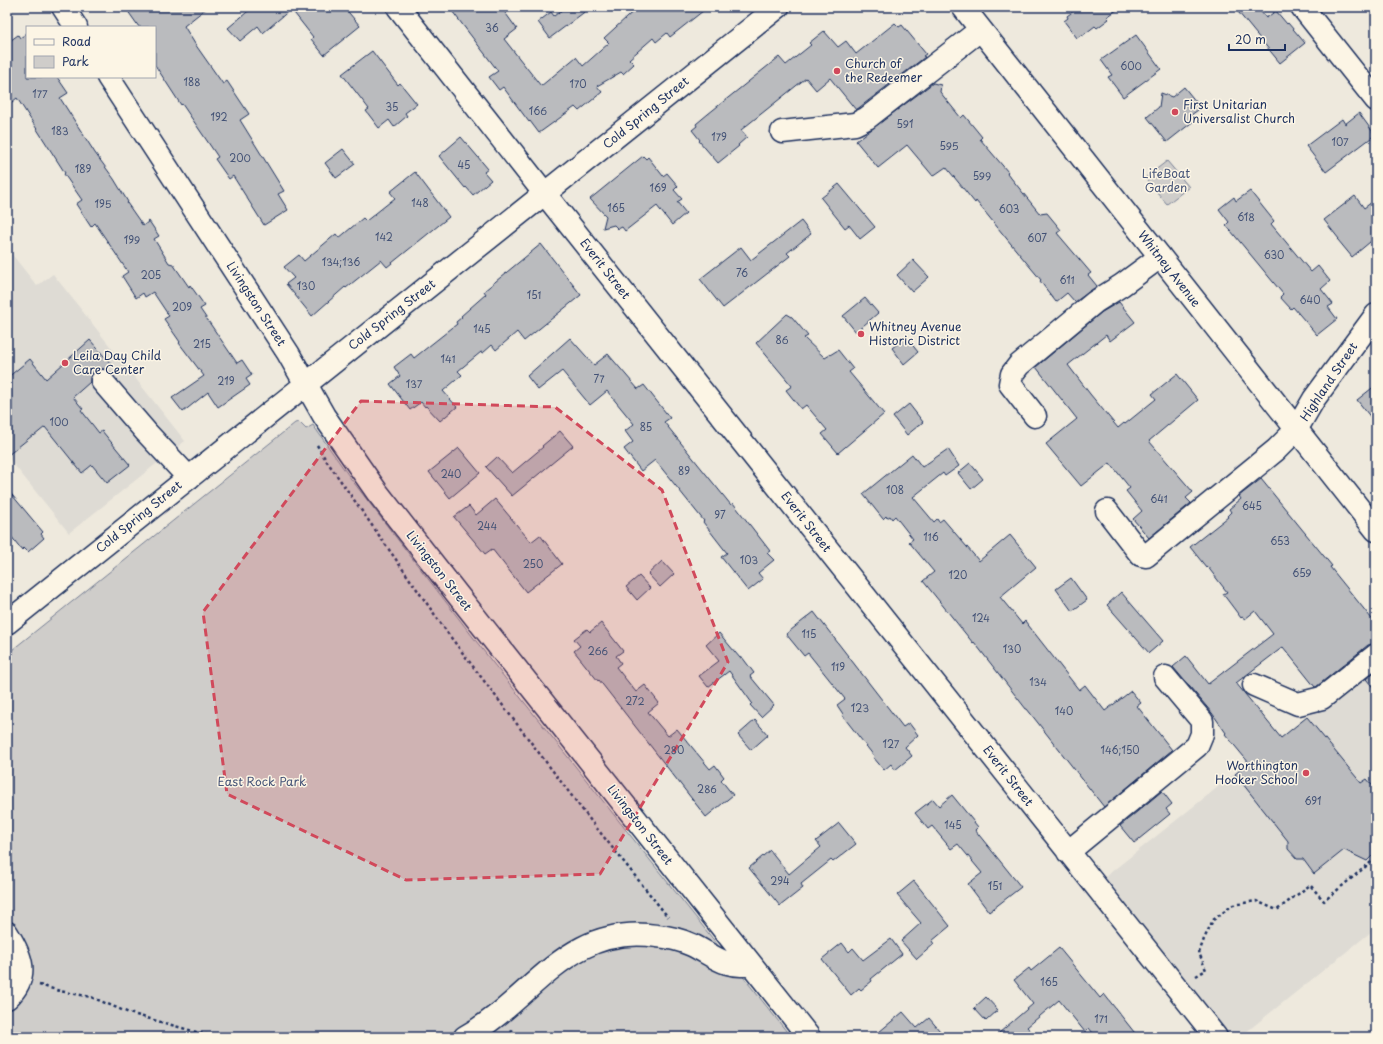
<svg xmlns="http://www.w3.org/2000/svg" width="1383" height="1044" viewBox="0 0 1383 1044" font-family="'Playpen Sans',sans-serif">
<style>
.built{fill:#dedbd4}
.green{fill:#cfcdca;stroke:#757e94}
.building{fill:#babbbe;stroke:#1b2f5e}
.lines{fill:none;stroke-linecap:round;stroke-linejoin:round}
.minor-casing{stroke:#1b2f5e;stroke-width:25}
.major-casing{stroke:#1b2f5e;stroke-width:25}
.path{stroke:#1b2f5e;stroke-width:2.5;stroke-dasharray:3 3;stroke-linecap:butt}
.minor{stroke:#fcf5e5;stroke-width:22}
.major{stroke:#fcf5e5;stroke-width:22}
.marked{fill:#d1495b;fill-opacity:0.2;stroke:#d1495b;stroke-width:3;stroke-dasharray:8 5;stroke-linejoin:round}
.poi-dot{fill:#d1495b;stroke:#fcf5e5;stroke-width:1.5}
.labels{text-anchor:middle;stroke-width:3;stroke-linejoin:round;paint-order:stroke}
.number-label{font-size:10px;fill:#435276}
.poi-label{font-size:12px;fill:#1b2f5e;stroke:#fcf5e5;text-anchor:start}
.street-label{font-size:12px;fill:#1b2f5e;stroke:#fcf5e5}
.park-label{font-size:12px;fill:#485679;stroke:#fcf5e5}
</style>
<rect width="100%" height="100%" fill="#eee9dd"/>
<filter id="ink" filterUnits="userSpaceOnUse"><feTurbulence type="fractalNoise" baseFrequency=".025" numOctaves="2"/><feDisplacementMap in="SourceGraphic" scale="8" xChannelSelector="R" yChannelSelector="G"/><feConvolveMatrix kernelMatrix="1 2 1 2 8 2 1 2 1" color-interpolation-filters="sRGB"/></filter>
<g filter="url(#ink)">
<path class="built" d="M7,248L37,286L53,274L185,441L69,533L7,456Z
M1376,661V928L1240,1037H1216L1095,885Z"/>
<path class="green" d="M1167,161L1189,187L1167,204L1145,178Z
M299,422L306,429L313,425L351,479L493,663L791,1037H7V654L295,423Z"/>
<path class="building" d="M125,7H208L184,26L195,44L223,84L227,81L249,114L240,120L284,191L278,194L288,210L264,225L233,176L229,179L215,159L218,157L182,104L181,105L155,65V27H139Z
M253,7H344L360,26L324,55L311,39L313,37L291,9L263,33L258,26L240,41L228,28Z
M449,7H501L517,29L504,39L541,86L576,57L583,66L609,43L604,38L638,7H708L670,37L667,33L656,42L653,38L629,59L634,64L623,74L621,72L597,86L602,92L579,111L575,107L539,133L530,121L529,122L503,87L499,90L489,77L498,71Z
M566,7H591L550,38L538,22L551,12L554,16Z
M1079,7H1121L1107,17L1109,19L1097,28L1095,26L1082,36L1081,35L1077,38L1064,21L1068,18L1067,16Z
M1234,7H1257L1266,18L1276,11L1287,24L1288,23L1305,43L1280,63Z
M895,23L899,27L902,25L926,54L923,56L925,57L860,107L856,110L830,78L816,90L806,78L741,130L747,137L738,145L739,146L718,163L699,141L700,140L692,130L697,126L696,124L708,114L779,57L786,65L811,45L809,43L824,31L838,47L846,41L856,54Z
M27,33V77H57L68,93L60,98L95,153L114,179L128,202L127,203L143,226L149,221L159,236L154,239L169,263L173,264L189,287L190,285L205,306L200,309L237,363L242,360L252,375L246,379L250,385L218,407L208,392L183,412L172,398L204,376L179,343L180,342L164,319L169,316L153,292L145,297L143,293L136,298L122,276L128,272L95,223L91,227L76,204L82,200L64,174L65,173L17,98L7,106V43L18,35L20,38Z
M1136,35L1161,69L1123,97L1108,77L1112,75L1101,60Z
M372,51L398,85L400,83L417,104L405,113L407,116L394,127L389,120L379,128L366,111L369,109L342,74Z
M933,83L941,85L940,92L961,118L964,115L982,137L980,139L1008,172L1007,173L1040,214L1047,213L1061,230L1057,233L1091,273L1088,275L1097,286L1075,302L1067,293L1056,302L1040,281L1041,280L1011,244L976,201L975,203L946,167L933,176L907,145L878,168L856,141Z
M1184,87L1201,108L1191,115L1195,120L1167,142L1147,117L1159,107L1161,93L1172,97Z
M1359,113L1375,135L1326,172L1306,146L1342,119L1345,124Z
M461,137L488,169L484,172L491,180L473,195L466,187L465,188L439,156Z
M343,149L355,164L336,178L325,163Z
M643,156L646,159L648,157L663,176L667,173L678,186L674,190L682,199L677,202L686,213L672,225L657,206L625,231L622,227L618,229L614,225L603,228L606,216L590,199Z
M415,172L449,217L387,267L381,260L346,288L345,287L312,316L286,284L294,278L284,267L299,255L304,261L336,234L339,238L363,218L366,221L395,198L390,192Z
M839,184L875,227L860,239L849,225L845,228L821,198Z
M1250,191L1274,221L1271,224L1311,272L1318,266L1330,281L1321,289L1333,304L1328,307L1337,319L1317,335L1293,307L1291,309L1280,297L1283,294L1226,225L1229,222L1219,209L1234,197L1236,201Z
M1355,196L1364,208L1376,199V237L1352,257L1338,240L1339,239L1324,220Z
M801,221L811,234L787,253L790,256L723,308L700,279L741,247L751,260Z
M541,244L581,295L524,341L517,332L496,350L492,345L483,353L481,352L458,371L462,375L443,391L457,407L440,421L426,406L425,407L421,402L410,410L390,384L400,376L394,367L411,354L414,358L457,324L456,322L462,317L461,316L486,294L484,291Z
M913,260L929,277L912,292L897,275Z
M865,298L878,313L856,332L843,316Z
M1119,302L1135,322L1110,341L1106,335L1068,365L1090,394L1118,428L1124,423L1125,424L1156,399L1152,394L1177,374L1198,400L1149,441L1193,492L1186,498L1191,503L1149,538L1133,519L1142,511L1126,491L1130,488L1110,463L1081,486L1046,444L1077,419L1036,367L1102,312Z
M787,314L792,317L808,336L804,338L825,358L838,350L853,369L849,372L884,414L838,453L822,434L827,430L806,405L801,409L786,390L792,386L756,343Z
M906,337L918,352L904,364L892,348Z
M570,338L594,365L608,354L638,389L644,385L670,418L664,422L731,505L733,503L770,551L767,553L774,560L758,573L763,579L748,591L721,557L727,553L703,522L704,521L655,460L641,471L624,449L633,442L625,431L634,424L607,391L590,405L562,371L538,390L527,376Z
M90,340L111,364L105,369H99L94,372L90,377V382L73,397L83,409L81,410L99,433L102,431L130,465L107,483L92,465L82,473L45,427L34,436L33,435L7,456V378L30,359L46,379Z
M1376,385V424L1357,400Z
M909,404L923,422L907,435L893,417Z
M560,431L573,446L512,496L486,467L497,457L512,473L543,447L542,446Z
M459,448L480,473L450,498L429,472Z
M948,449L959,466L945,476L943,473L913,497L934,522L937,519L939,522L943,519L979,561L1010,535L1036,567L1000,597L1022,624L1025,621L1079,690L1085,685L1105,711L1131,691L1141,703L1137,706L1172,750L1104,807L1027,709H1026L974,642L973,643L923,581L934,572L909,542L913,539L895,516L892,519L890,516L887,518L886,516L883,519L863,494L912,454L922,467Z
M970,463L983,479L971,489L958,473Z
M1261,479L1332,566L1330,567L1376,624V643L1368,645L1316,687H1315L1283,647L1236,683L1281,738L1307,717L1361,783L1367,779L1376,790V852L1367,861L1344,850L1314,874L1303,859H1297L1288,849V841L1235,774L1249,763L1225,734L1226,733L1212,713L1173,667L1186,656L1208,684L1273,634L1255,611L1245,619L1242,617L1241,618L1223,594L1227,592L1207,566L1206,567L1190,547L1228,517L1227,516L1231,512L1229,509L1241,499L1239,496Z
M7,489L43,532L41,534L44,538L28,552L24,548L22,550L7,531Z
M495,499L531,542L540,535L562,564L526,592L492,549L485,554L454,517L469,506L476,515Z
M662,561L674,574L660,587L648,574Z
M639,576L650,588L637,600L626,587Z
M1071,578L1087,600L1072,611L1056,589Z
M1121,592L1163,641L1149,653L1107,605Z
M814,612L903,727L909,723L918,735L905,747L912,756L895,770L891,764L884,770L873,757L874,756L842,715L843,714L837,705L845,699L808,653L804,656L786,634Z
M601,623L623,651L616,656L621,663L616,667L636,692L645,685L659,703L648,712L668,736L677,729L710,769L715,765L724,777L721,780L733,795L706,817L599,680L598,681L574,651L580,646L574,639L587,629L590,632Z
M719,633L740,658L742,657L754,673L750,676L774,705L761,717L750,705L752,703L729,671L708,687L699,676L719,661L706,645Z
M1376,671V691L1366,679Z
M755,720L768,735L751,750L738,735Z
M1162,791L1172,804L1166,809L1170,814L1134,843L1120,826Z
M952,795L978,827L975,830L1021,887L989,912L968,884L982,873L958,844L951,849L932,826L928,829L915,813L933,799L939,806Z
M839,823L856,844L833,862L831,860L801,884L803,888L780,906L749,868L770,850L789,874L821,847L816,841Z
M914,881L950,926L932,941L934,944L917,959L901,941L921,923L897,895Z
M891,939L902,954L871,979L872,981L861,990L859,988L851,995L822,959L842,943L849,952L853,948L863,960Z
M1059,948L1100,998L1104,994L1138,1037H1096L1089,1028L1085,1032L1059,1000L1027,1027L1036,1037H1002L999,1033L1033,1004L1014,980L1029,968L1031,971Z
M986,997L998,1010L986,1021L974,1008Z
M903,1012L917,1028L929,1018L945,1037H873Z"/>
<g class="lines">
<g class="minor-casing">
<path id="minor" d="M63,7L76,27
M398,7L545,194L1216,1037
M1302,7L1376,100
M108,77L288,353L324,416L377,492L457,594L809,1037
M782,132L855,124L867,118L980,30
M102,381L146,432L189,478
M1035,416L1010,384L1012,374L1019,365L1095,302L1122,285L1160,257
M1107,511L1141,555L1146,556L1276,450L1296,430L1314,399L1376,315
M7,623L778,7
M1254,685L1298,704L1322,698L1376,655
M1068,852L1197,746L1202,734V721L1165,677
M7,933C22,957 30,976 7,998
M465,1037C534,999 566,923 657,936C669,937 681,940 692,945C713,955 725,969 751,964"/>
</g>
<g class="major-casing">
<path id="major" d="M963,7L1376,530"/>
</g>
<path class="path" d="M317,445L326,460L449,635L591,821L668,917
M1196,976L1206,970L1199,953L1204,939L1213,920L1233,905L1256,901L1277,910L1310,885L1324,901L1376,858
M39,985L60,991L91,997L129,1013L214,1037
M508,1037L513,1029"/>
<use href="#minor" class="minor"/>
<use href="#major" class="major"/>
</g>
</g>
<path class="marked" d="M361,401L555,407L662,490L728,662L600,874L406,880L227,794L203,612Z"/>
<g class="poi-dot">
<circle cx="837" cy="71" r="4"/>
<circle cx="1175" cy="112" r="4"/>
<circle cx="861" cy="334" r="4"/>
<circle cx="65" cy="363" r="4"/>
<circle cx="1306" cy="773" r="4"/>
</g>
<g class="labels">
<g class="number-label">
<text x="492" y="32">36</text>
<text x="1131" y="70">600</text>
<text x="192" y="86">188</text>
<text x="578" y="88">170</text>
<text x="40" y="98">177</text>
<text x="392" y="111">35</text>
<text x="538" y="115">166</text>
<text x="219" y="121">192</text>
<text x="905" y="128">591</text>
<text x="60" y="135">183</text>
<text x="719" y="141">179</text>
<text x="1340" y="146">107</text>
<text x="949" y="150">595</text>
<text x="240" y="162">200</text>
<text x="464" y="169">45</text>
<text x="83" y="173">189</text>
<text x="982" y="180">599</text>
<text x="658" y="192">169</text>
<text x="420" y="207">148</text>
<text x="103" y="208">195</text>
<text x="616" y="212">165</text>
<text x="1009" y="213">603</text>
<text x="1246" y="221">618</text>
<text x="384" y="241">142</text>
<text x="1037" y="242">607</text>
<text x="132" y="244">199</text>
<text x="1274" y="259">630</text>
<text x="341" y="266">134;136</text>
<text x="742" y="277">76</text>
<text x="151" y="279">205</text>
<text x="1067" y="284">611</text>
<text x="306" y="290">130</text>
<text x="534" y="299">151</text>
<text x="1310" y="304">640</text>
<text x="182" y="311">209</text>
<text x="482" y="333">145</text>
<text x="782" y="344">86</text>
<text x="202" y="348">215</text>
<text x="448" y="363">141</text>
<text x="599" y="383">77</text>
<text x="226" y="385">219</text>
<text x="414" y="388">137</text>
<text x="59" y="426">100</text>
<text x="646" y="431">85</text>
<text x="684" y="475">89</text>
<text x="451" y="478">240</text>
<text x="895" y="494">108</text>
<text x="1159" y="503">641</text>
<text x="1252" y="510">645</text>
<text x="720" y="519">97</text>
<text x="487" y="530">244</text>
<text x="931" y="541">116</text>
<text x="1280" y="545">653</text>
<text x="749" y="564">103</text>
<text x="533" y="568">250</text>
<text x="1302" y="577">659</text>
<text x="958" y="579">120</text>
<text x="981" y="622">124</text>
<text x="809" y="638">115</text>
<text x="1012" y="653">130</text>
<text x="598" y="655">266</text>
<text x="838" y="671">119</text>
<text x="1038" y="686">134</text>
<text x="635" y="705">272</text>
<text x="860" y="712">123</text>
<text x="1064" y="715">140</text>
<text x="891" y="748">127</text>
<text x="674" y="754">280</text>
<text x="1120" y="754">146;150</text>
<text x="707" y="793">286</text>
<text x="1313" y="805">691</text>
<text x="953" y="829">145</text>
<text x="780" y="885">294</text>
<text x="995" y="890">151</text>
<text x="1049" y="986">165</text>
<text x="1101" y="1023">171</text>
</g>
<g class="poi-label">
<text x="845" y="68">Church of<tspan x="845" dy="14">the Redeemer</tspan></text>
<text x="1183" y="109">First Unitarian<tspan x="1183" dy="14">Universalist Church</tspan></text>
<text x="869" y="331">Whitney Avenue<tspan x="869" dy="14">Historic District</tspan></text>
<text x="73" y="360">Leila Day Child<tspan x="73" dy="14">Care Center</tspan></text>
<text x="1298" y="770" text-anchor="end">Worthington<tspan x="1298" dy="14">Hooker School</tspan></text>
</g>
<g class="street-label">
<text transform="translate(646 113) rotate(-39)" y="4">Cold Spring Street</text>
<text transform="translate(605 269) rotate(52)" y="4">Everit Street</text>
<text transform="translate(1169 269) rotate(52)" y="4">Whitney Avenue</text>
<text transform="translate(256 304) rotate(57)" y="4">Livingston Street</text>
<text transform="translate(392 315) rotate(-38)" y="4">Cold Spring Street</text>
<text transform="translate(1329 382) rotate(-56)" y="4">Highland Street</text>
<text transform="translate(139 517) rotate(-39)" y="4">Cold Spring Street</text>
<text transform="translate(806 522) rotate(52)" y="4">Everit Street</text>
<text transform="translate(439 571) rotate(52)" y="4">Livingston Street</text>
<text transform="translate(1008 776) rotate(52)" y="4">Everit Street</text>
<text transform="translate(640 825) rotate(52)" y="4">Livingston Street</text>
</g>
<g class="park-label">
<text x="1166" y="178">LifeBoat<tspan x="1166" dy="14">Garden</tspan></text>
<text x="262" y="786">East Rock Park</text>
</g>
</g>
<rect width="1383" height="1044" fill="none" stroke="#fcf5e5" stroke-width="24"/>
<rect x="12" y="12" width="1359" height="1020" fill="none" stroke="#1b2f5e" stroke-width="1.5" filter="url(#ink)"/>
<rect x="26" y="26" width="130" height="52" fill="#fcf5e5" stroke="#a2a6af"/>
<rect x="34" y="39" width="20" height="6" fill="#fcf5e5" stroke="#a2a6af"/>
<text x="62" y="46" font-size="12" fill="#1b2f5e">Road</text>
<rect x="34" y="56" width="20" height="12" fill="#cfcdca" stroke="#a2a6af"/>
<text x="62" y="66" font-size="12" fill="#1b2f5e">Park</text>
<path d="M1229 44v6h56v-6" fill="none" stroke="#1b2f5e" stroke-width="2"/>
<text x="1235" y="44" font-size="12" fill="#1b2f5e" stroke="#fcf5e5" stroke-width="3" paint-order="stroke">20 m</text>
</svg>
